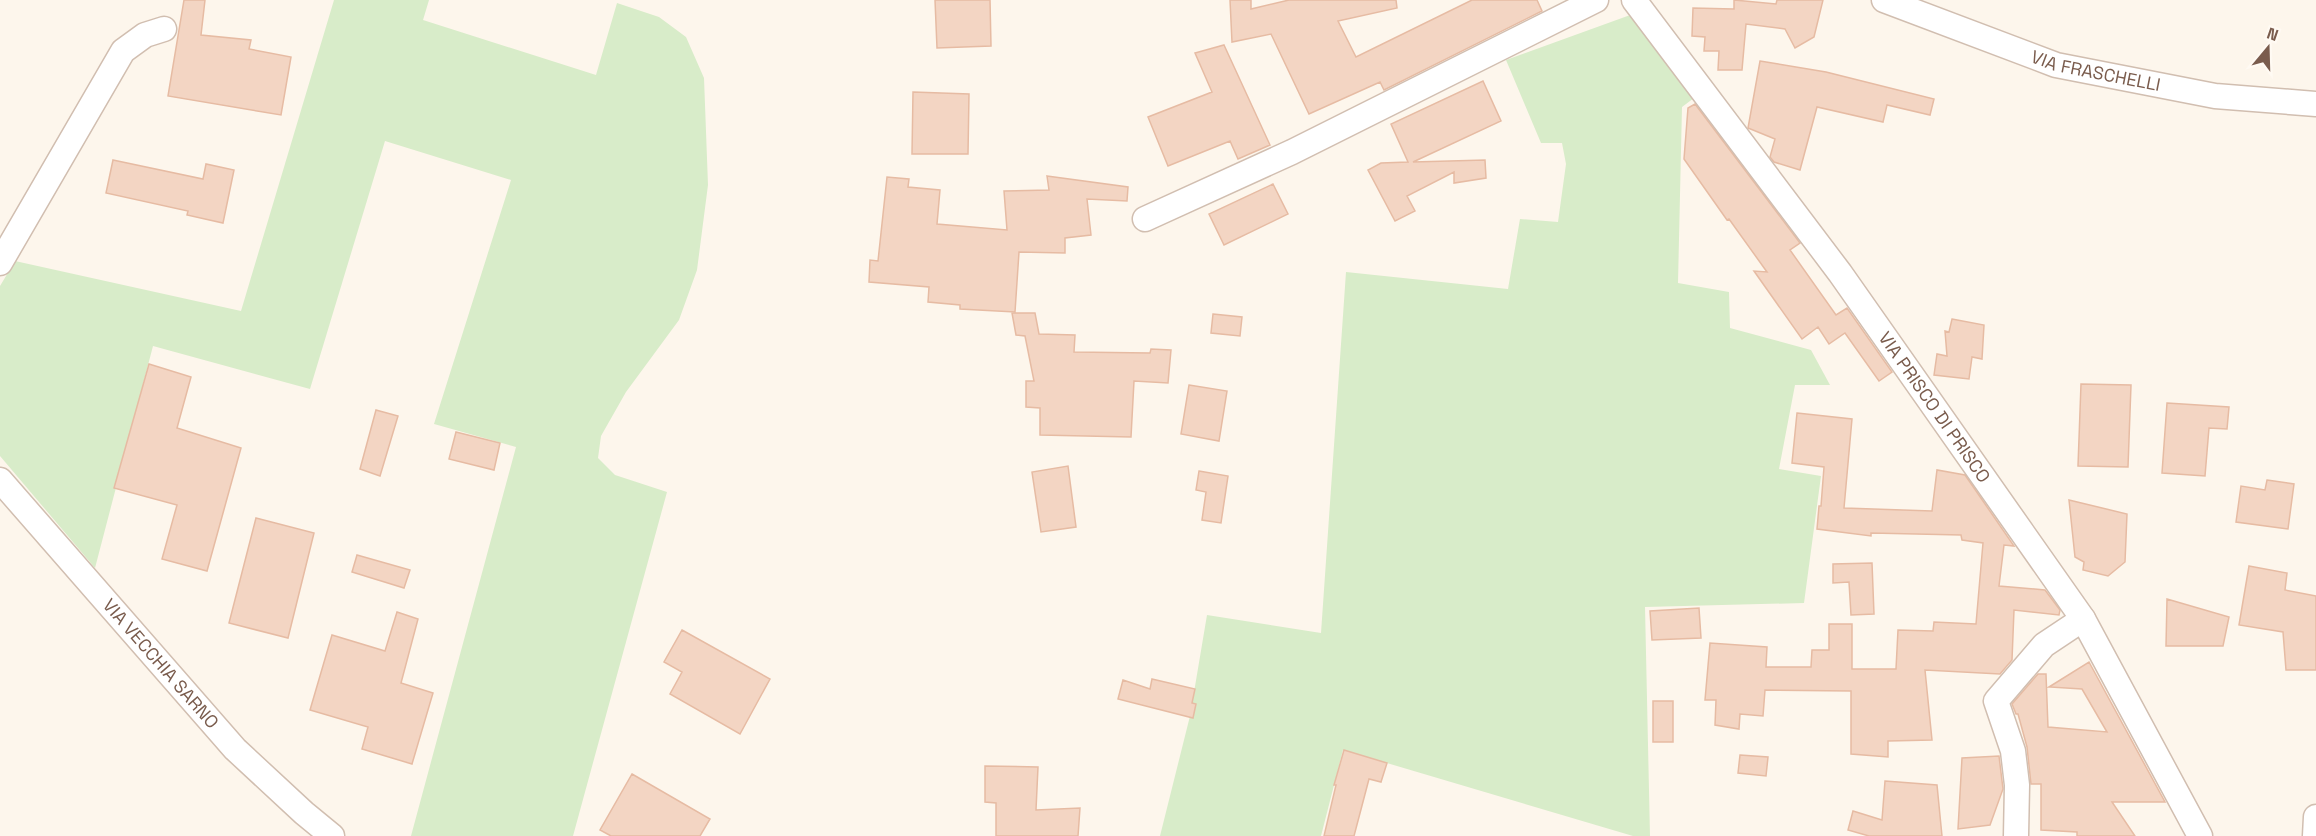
<svg xmlns="http://www.w3.org/2000/svg" width="2316" height="836" viewBox="0 0 2316 836" font-family="'Space Grotesk',sans-serif">
<style>
.green{fill:#d8ecc9}
.building{fill:#f3d5c3;stroke:#e6bba3;stroke-width:1.5}
.lines{fill:none;stroke-linecap:round;stroke-linejoin:round}
.minor-casing{stroke:#d1beb0;stroke-width:27}
.minor{stroke:#fff;stroke-width:24}
.labels{text-anchor:middle;stroke-width:4.5;stroke-linejoin:round;paint-order:stroke}
.street-label{font-size:18px;fill:#7a5c4d;stroke:#fffaf3}
</style>
<rect width="100%" height="100%" fill="#fdf6ec"/>
<path class="green" d="M334,0H429L423,20L596,75L617,3L659,17L686,37L704,78L708,185L697,270L679,320L626,392L601,436L598,458L615,475L667,492L573,836H411L516,447L434,424L511,180L385,141L310,389L153,346L95,568L0,456V286L15,261L241,311Z
M1633,14L1694,98L1682,107L1678,283L1729,292L1730,328L1811,350L1830,385H1795L1779,469L1821,476L1804,603L1645,607L1650,836H1633L1343,750L1321,836H1160L1190,716L1207,615L1321,633L1346,272L1508,289L1520,219L1558,222L1566,164L1562,143H1541L1506,60Z"/>
<path class="building" d="M184,0H205L201,35L251,40L249,49L291,57L281,115L168,96Z
M935,0H990L991,46L937,48Z
M1230,0H1251V9L1289,0H1396L1397,8L1338,21L1356,57L1472,0H1537L1542,11L1384,90L1380,82L1309,114L1271,34L1232,42Z
M1734,0L1776,4L1777,0H1823L1814,37L1795,48L1785,29L1746,24L1742,70H1718L1719,51H1704L1705,37L1692,36L1693,8L1734,9Z
M1224,45L1270,145L1238,159L1230,141L1168,166L1148,117L1212,92L1195,53Z
M1760,61L1826,72L1934,99L1930,115L1887,105L1883,122L1817,107L1800,170L1774,162L1770,157L1775,139L1748,128Z
M1483,81L1501,121L1413,162L1485,160L1486,178L1454,183V172L1407,196L1415,211L1395,221L1368,170L1381,163L1408,162L1391,124Z
M913,92L969,94L968,154H912Z
M1695,104L1800,243L1790,250L1836,315L1847,308L1892,372L1879,381L1845,333L1829,344L1818,327L1802,339L1754,271L1767,272L1729,219L1727,220L1684,159L1688,108Z
M113,160L203,179L206,164L234,170L223,223L187,215L188,211L106,193Z
M1047,176L1128,187L1127,201L1087,199L1091,235L1065,238V253L1019,252L1015,312L960,309V305L928,302L929,287L869,282L870,260L878,261L887,177L909,179L908,187L940,190L937,224L1007,230L1004,191L1049,190Z
M1273,184L1288,214L1224,245L1209,214Z
M1012,313H1035L1039,334L1075,335L1074,352L1150,353L1151,349L1171,350L1168,383L1134,381L1131,437L1040,435V408L1026,407V381H1034L1025,336L1016,335Z
M1213,314L1242,317L1240,336L1211,333Z
M1952,319L1984,325L1982,359L1972,357L1969,379L1934,375L1937,354L1947,356L1945,331L1949,332Z
M149,364L191,377L177,428L241,448L207,571L162,559L177,505L114,488Z
M2081,384L2131,385L2128,467L2078,466Z
M1189,385L1227,391L1219,441L1181,434Z
M2167,403L2229,407L2227,429L2209,428L2205,476L2162,473Z
M376,410L398,416L380,476L360,469Z
M1797,413L1852,419L1844,508L1932,511L1937,470L1965,475L2014,546L2004,545L1999,586L2045,590L2060,610L2059,615L2014,610L2012,660L2000,674L1925,670L1932,740L1888,741V757L1851,754V691L1765,690L1763,716L1740,714L1739,729L1715,725L1716,700H1705L1710,643L1767,647L1766,667H1811L1812,650H1829V624H1852V669H1896L1898,630L1933,631L1934,622L1976,624L1983,543L1962,540L1961,535L1871,533V536L1817,529L1819,506H1821L1824,467L1792,463Z
M456,432L500,443L494,470L449,459Z
M1068,466L1076,527L1041,532L1032,472Z
M1199,471L1228,476L1221,523L1202,520L1206,492L1196,490Z
M2267,480L2294,484L2288,529L2236,522L2241,486L2265,490Z
M2069,500L2127,514L2125,562L2108,576L2083,570L2084,562L2075,557Z
M256,518L314,533L288,638L229,623Z
M357,555L410,570L404,588L352,572Z
M1872,563L1874,614L1851,615L1849,582L1833,583V564Z
M2249,566L2287,573L2285,590L2316,596V670H2286L2283,632L2239,625Z
M2167,599L2229,617L2223,646H2166Z
M1699,608L1701,638L1652,640L1650,611Z
M397,612L418,619L401,683L433,693L412,764L362,749L368,727L310,710L332,635L385,651Z
M682,630L770,679L740,734L670,694L682,672L664,662Z
M2089,662L2165,802H2112L2135,836H2077V832L2041,830V784H2031L2027,747L2018,714H2016L2012,704L2038,674H2046L2048,727L2107,732L2082,689L2049,687Z
M1152,679L1195,689L1192,703L1196,704L1193,718L1118,699L1123,680L1150,689Z
M1653,701H1673V742H1653Z
M1344,750L1387,763L1381,782L1369,779L1354,836H1324L1336,785H1334Z
M1740,755L1768,757L1766,776L1738,773Z
M1999,756L2003,789L1990,825L1958,829L1962,758Z
M985,766L1038,767L1036,810L1080,808L1078,836H996V803L985,802Z
M632,774L710,819L700,836H611L600,830Z
M1885,781L1937,785L1942,836H1869L1848,830L1853,811L1882,820Z"/>
<g class="lines">
<g class="minor-casing">
<g id="minor">
<path id="s1" d="M1634,0L1840,273L2083,619L2200,836"/>
<path id="s2" d="M1884,0L2056,65L2215,96L2316,104"/>
<path d="M1145,219L1292,152L1596,0"/>
<path d="M0,263L123,51L145,35L164,29"/>
<path id="s3" d="M0,480L235,749L304,813L332,836"/>
<path d="M2016,836L2017,785L2013,751L1996,701L2044,645L2083,619"/>
<path d="M2315,836L2316,817"/>
</g>
</g>
<use href="#minor" class="minor"/>
</g>
<g class="labels">
<g class="street-label">
<text dy="6" stroke="none"><textPath href="#s2" startOffset="224">VIA FRASCHELLI</textPath></text>
<text dy="6" stroke="none"><textPath href="#s1" startOffset="506">VIA PRISCO DI PRISCO</textPath></text>
<text dy="6" stroke="none"><textPath href="#s3" startOffset="244">VIA VECCHIA SARNO</textPath></text>
</g>
</g>
<g transform="translate(2268 48) rotate(19)" stroke="#fffaf3" stroke-width="4.5" paint-order="stroke">
<path d="M0-4.5L10 22L0 15L-10 22Z" fill="#7a5c4d"/>
<text y="-9" font-size="16" font-weight="bold" text-anchor="middle" fill="#7a5c4d">N</text>
</g>
</svg>
